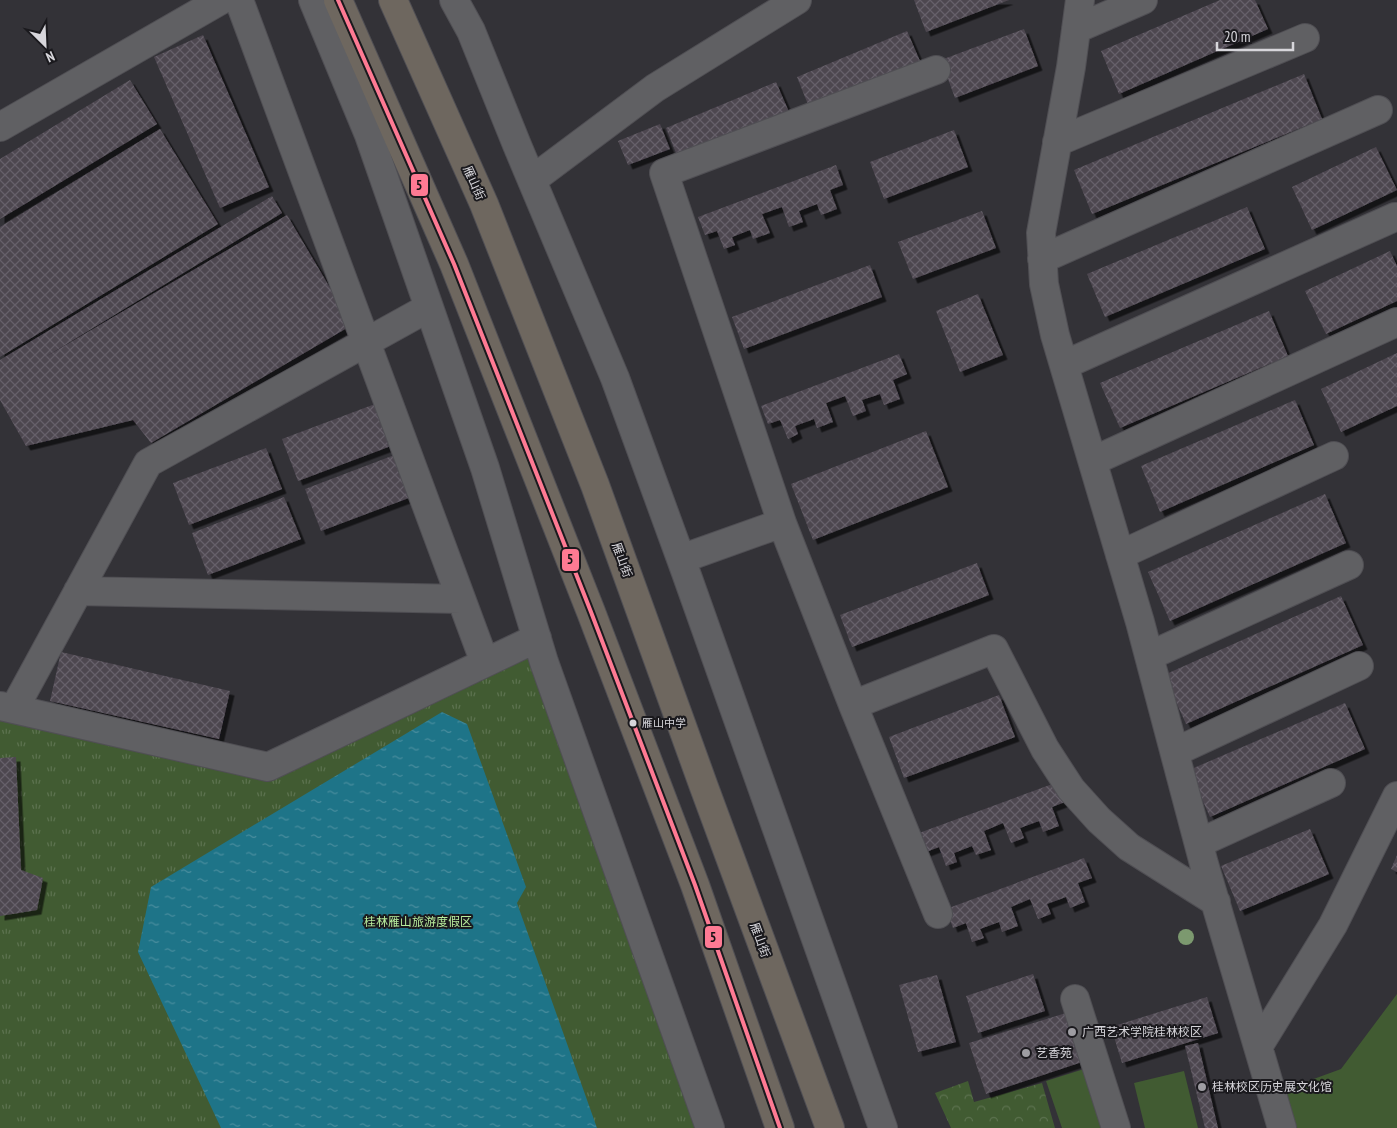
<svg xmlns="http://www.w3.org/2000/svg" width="1397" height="1128" viewBox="0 0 1397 1128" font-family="'PT Sans Narrow','Noto Sans SC',sans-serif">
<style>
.forest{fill:url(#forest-crowns)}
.park{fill:url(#park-tufts)}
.garden{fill:#415b32}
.water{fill:url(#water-ripples)}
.building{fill:url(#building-cross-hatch);filter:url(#shadow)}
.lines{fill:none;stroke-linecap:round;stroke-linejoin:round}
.minor-casing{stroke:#504f54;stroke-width:30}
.highway-casing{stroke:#504f54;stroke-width:30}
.minor{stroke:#606063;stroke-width:28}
.highway{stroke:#6e675f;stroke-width:28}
.bus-1-casing{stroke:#1a191d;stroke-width:8}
.bus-1{stroke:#fe7a93;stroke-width:4}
.tree{fill:#7c996f}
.bus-dot{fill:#d7d6db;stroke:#1a191d;stroke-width:2}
.poi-dot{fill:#9e9da2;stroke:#1a191d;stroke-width:2}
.labels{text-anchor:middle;stroke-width:4;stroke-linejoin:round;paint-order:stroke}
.bus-label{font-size:11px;fill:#d7d6db;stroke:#1a191d;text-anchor:start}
.street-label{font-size:12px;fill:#d7d6db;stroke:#1a191d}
.park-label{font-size:12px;fill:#b8ed9d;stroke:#1a191d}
.poi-label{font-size:12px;fill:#d7d6db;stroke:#1a191d;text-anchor:start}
.line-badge{stroke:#1a191d;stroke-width:2}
.pale-badge-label{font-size:14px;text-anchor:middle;font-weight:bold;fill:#111}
</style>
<defs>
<pattern id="forest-crowns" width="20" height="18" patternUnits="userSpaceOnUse" patternTransform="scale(1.25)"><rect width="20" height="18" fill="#415b32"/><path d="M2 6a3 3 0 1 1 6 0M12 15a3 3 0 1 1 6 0" fill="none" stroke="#5c724f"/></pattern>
<pattern id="park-tufts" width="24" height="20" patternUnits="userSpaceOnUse" patternTransform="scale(1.25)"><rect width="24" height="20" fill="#415b32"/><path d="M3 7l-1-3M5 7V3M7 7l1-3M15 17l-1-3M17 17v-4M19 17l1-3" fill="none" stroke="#5c724f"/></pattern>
<pattern id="water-ripples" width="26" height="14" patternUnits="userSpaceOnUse" patternTransform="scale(1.25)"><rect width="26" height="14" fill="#1e7488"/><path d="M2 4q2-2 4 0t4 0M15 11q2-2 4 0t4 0" fill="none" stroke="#498d9e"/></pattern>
<pattern id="building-cross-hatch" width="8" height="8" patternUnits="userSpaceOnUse" patternTransform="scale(1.25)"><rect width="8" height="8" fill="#4d4650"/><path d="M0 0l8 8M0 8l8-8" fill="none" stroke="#666069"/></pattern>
<filter id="shadow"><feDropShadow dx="4.5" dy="4.5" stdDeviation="0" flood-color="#0009"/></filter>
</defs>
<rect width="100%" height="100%" fill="#333237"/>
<path class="forest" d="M968,1081L974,1102L1042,1083L1055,1128H951L935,1093Z"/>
<path class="park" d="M537,638L710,1128H0V706L268,767Z"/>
<path class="garden" d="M1397,994V1128H1292L1278,1092L1341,1069Z
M1084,1069L1103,1128H1062L1046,1081Z
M1184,1071L1198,1128H1145L1134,1083Z"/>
<path class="water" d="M442,712L467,724L526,887L517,903L597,1128H221L138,952L151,887Z"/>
<path class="building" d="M914,0H1009L926,32Z
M1220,0H1255L1268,29L1119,94L1101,51Z
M1024,29L1038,66L955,98L941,60Z
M907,31L920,61L809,107L797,77Z
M203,35L269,187L220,208L154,57Z
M1304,74L1322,119L1092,214L1074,170Z
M130,80L157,124L0,219V159Z
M776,82L789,112L678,158L666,128Z
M660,124L670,149L628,165L618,141Z
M160,129L218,224L0,357V227Z
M954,130L968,167L884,199L870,162Z
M1376,147L1397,190L1312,230L1292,187Z
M836,165L843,185L830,190L837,209L821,215L817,204L799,211L803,222L789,227L782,207L762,214L770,233L753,239L750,230L732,237L735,245L724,249L717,231L705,235L698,217Z
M272,196L282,213L42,359L287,215L352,325L151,443L133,420L26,446L0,400V360Z
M1247,207L1265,249L1105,317L1087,274Z
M982,211L996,248L913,279L898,242Z
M1390,251L1397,266V301L1326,334L1305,291Z
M870,265L882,297L744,349L732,317Z
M978,294L1003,355L960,372L936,311Z
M1269,311L1288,356L1120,428L1100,383Z
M1397,353V406L1341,432L1321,389Z
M899,354L907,374L893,380L900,399L884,405L880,394L862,400L866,411L853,416L845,396L826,403L833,422L817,428L814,419L795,426L798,434L788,439L780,420L768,424L761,406Z
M1295,400L1314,445L1160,512L1141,466Z
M375,404L391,446L298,481L282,439Z
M926,431L948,487L813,540L791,484Z
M266,448L282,489L189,525L173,483Z
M397,454L414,496L321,531L305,489Z
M1325,494L1346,543L1170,621L1148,572Z
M284,497L301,539L208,575L192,533Z
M977,563L989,595L852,647L840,615Z
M1341,596L1363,645L1186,724L1164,675Z
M61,652L230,691L219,739L50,701Z
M999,695L1015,737L904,778L889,737Z
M1345,703L1365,749L1210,817L1189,770Z
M16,757L21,870L43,878L37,910L0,916V758Z
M1058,782L1065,802L1052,807L1059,826L1043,832L1039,821L1020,828L1024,838L1011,843L1003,823L984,831L991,850L976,855L972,846L954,853L957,862L946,866L939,847L926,852L919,833Z
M1310,829L1329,874L1240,911L1221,866Z
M1397,855V872L1391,869Z
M1084,858L1092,878L1078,883L1085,902L1070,908L1066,897L1047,904L1051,914L1038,919L1030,899L1011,907L1018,926L1002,932L999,922L980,929L984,938L972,942L966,923L953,928L946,909Z
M1033,974L1045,1011L978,1033L966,996Z
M937,975L956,1042L918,1052L899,985Z
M1207,997L1218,1033L1122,1063L1111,1027Z
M1066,1013L1082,1062L986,1094L969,1043Z
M1198,1043L1218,1128H1205L1185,1046Z"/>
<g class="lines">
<g class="minor-casing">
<path id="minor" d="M239,0L485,663
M313,0L369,135L485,468L544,662L710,1128
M454,0L471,31L517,145L615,378L685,570L883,1128
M1080,0L1071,67L1041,233L1044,284L1055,335L1140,622L1204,864L1282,1128
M1076,29L1143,0
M936,70L664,173L782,523L853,705L938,914
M0,127L221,0
M1057,142L1305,38
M532,180L655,88L797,0
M1042,259L1378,110
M1064,365L1395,217
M1093,461L1397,322
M1120,555L1334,456
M681,559L782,523
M78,591L461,599
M1149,656L1349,565
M853,705L994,649L1045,749L1071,789L1099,820L1129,847L1216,902
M0,706L268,767L537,638
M14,709L148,463L428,308
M1175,752L1359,666
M1199,843L1331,783
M1075,999L1116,1128
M1258,1047L1333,925L1397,796"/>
</g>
<g class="highway-casing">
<path id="highway" d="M338,0L454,264L591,612L695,885L780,1128
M393,0L484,204L595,485L704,787L830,1128"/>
</g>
<use href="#minor" class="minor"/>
<use href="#highway" class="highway"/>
<g class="bus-1-casing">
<path id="bus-1" d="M338,0L454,264L591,612L695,885L780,1128"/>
</g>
<use href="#bus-1" class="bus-1"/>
</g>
<circle class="tree" cx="1186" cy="937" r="8"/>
<circle class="bus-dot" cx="633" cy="723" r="4.5"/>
<g class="poi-dot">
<circle cx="1072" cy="1032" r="5"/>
<circle cx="1026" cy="1053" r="5"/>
<circle cx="1202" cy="1087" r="5"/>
</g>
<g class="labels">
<g class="bus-label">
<text x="642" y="727">雁山中学</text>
</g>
<g class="street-label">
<text transform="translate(474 183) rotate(66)" y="4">雁山街</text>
<text transform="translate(622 560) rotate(70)" y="4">雁山街</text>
<text transform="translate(760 940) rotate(70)" y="4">雁山街</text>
</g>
<g class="park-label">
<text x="418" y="926">桂林雁山旅游度假区</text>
</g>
<g class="poi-label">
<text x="1082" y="1036">广西艺术学院桂林校区</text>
<text x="1036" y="1057">艺香苑</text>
<text x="1212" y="1091">桂林校区历史展文化馆</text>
</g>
</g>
<g class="line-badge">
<rect x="410" y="173" width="19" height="24" rx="5" fill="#fe7a93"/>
<rect x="561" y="548" width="19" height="24" rx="5" fill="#fe7a93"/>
<rect x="704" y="925" width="19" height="24" rx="5" fill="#fe7a93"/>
</g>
<g class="pale-badge-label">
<text x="419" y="190">5</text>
<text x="570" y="564">5</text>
<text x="713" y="942">5</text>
</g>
<g transform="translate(45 45) rotate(156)" stroke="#1a191d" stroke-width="4" paint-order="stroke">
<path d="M0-4L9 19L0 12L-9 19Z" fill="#d7d6db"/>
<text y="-8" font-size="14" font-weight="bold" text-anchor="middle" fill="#d7d6db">N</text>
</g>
<path d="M1217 42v8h76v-8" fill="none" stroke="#d7d6db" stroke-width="2.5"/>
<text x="1224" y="42" font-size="15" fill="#d7d6db" stroke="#1a191d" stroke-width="4" paint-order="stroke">20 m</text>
</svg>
